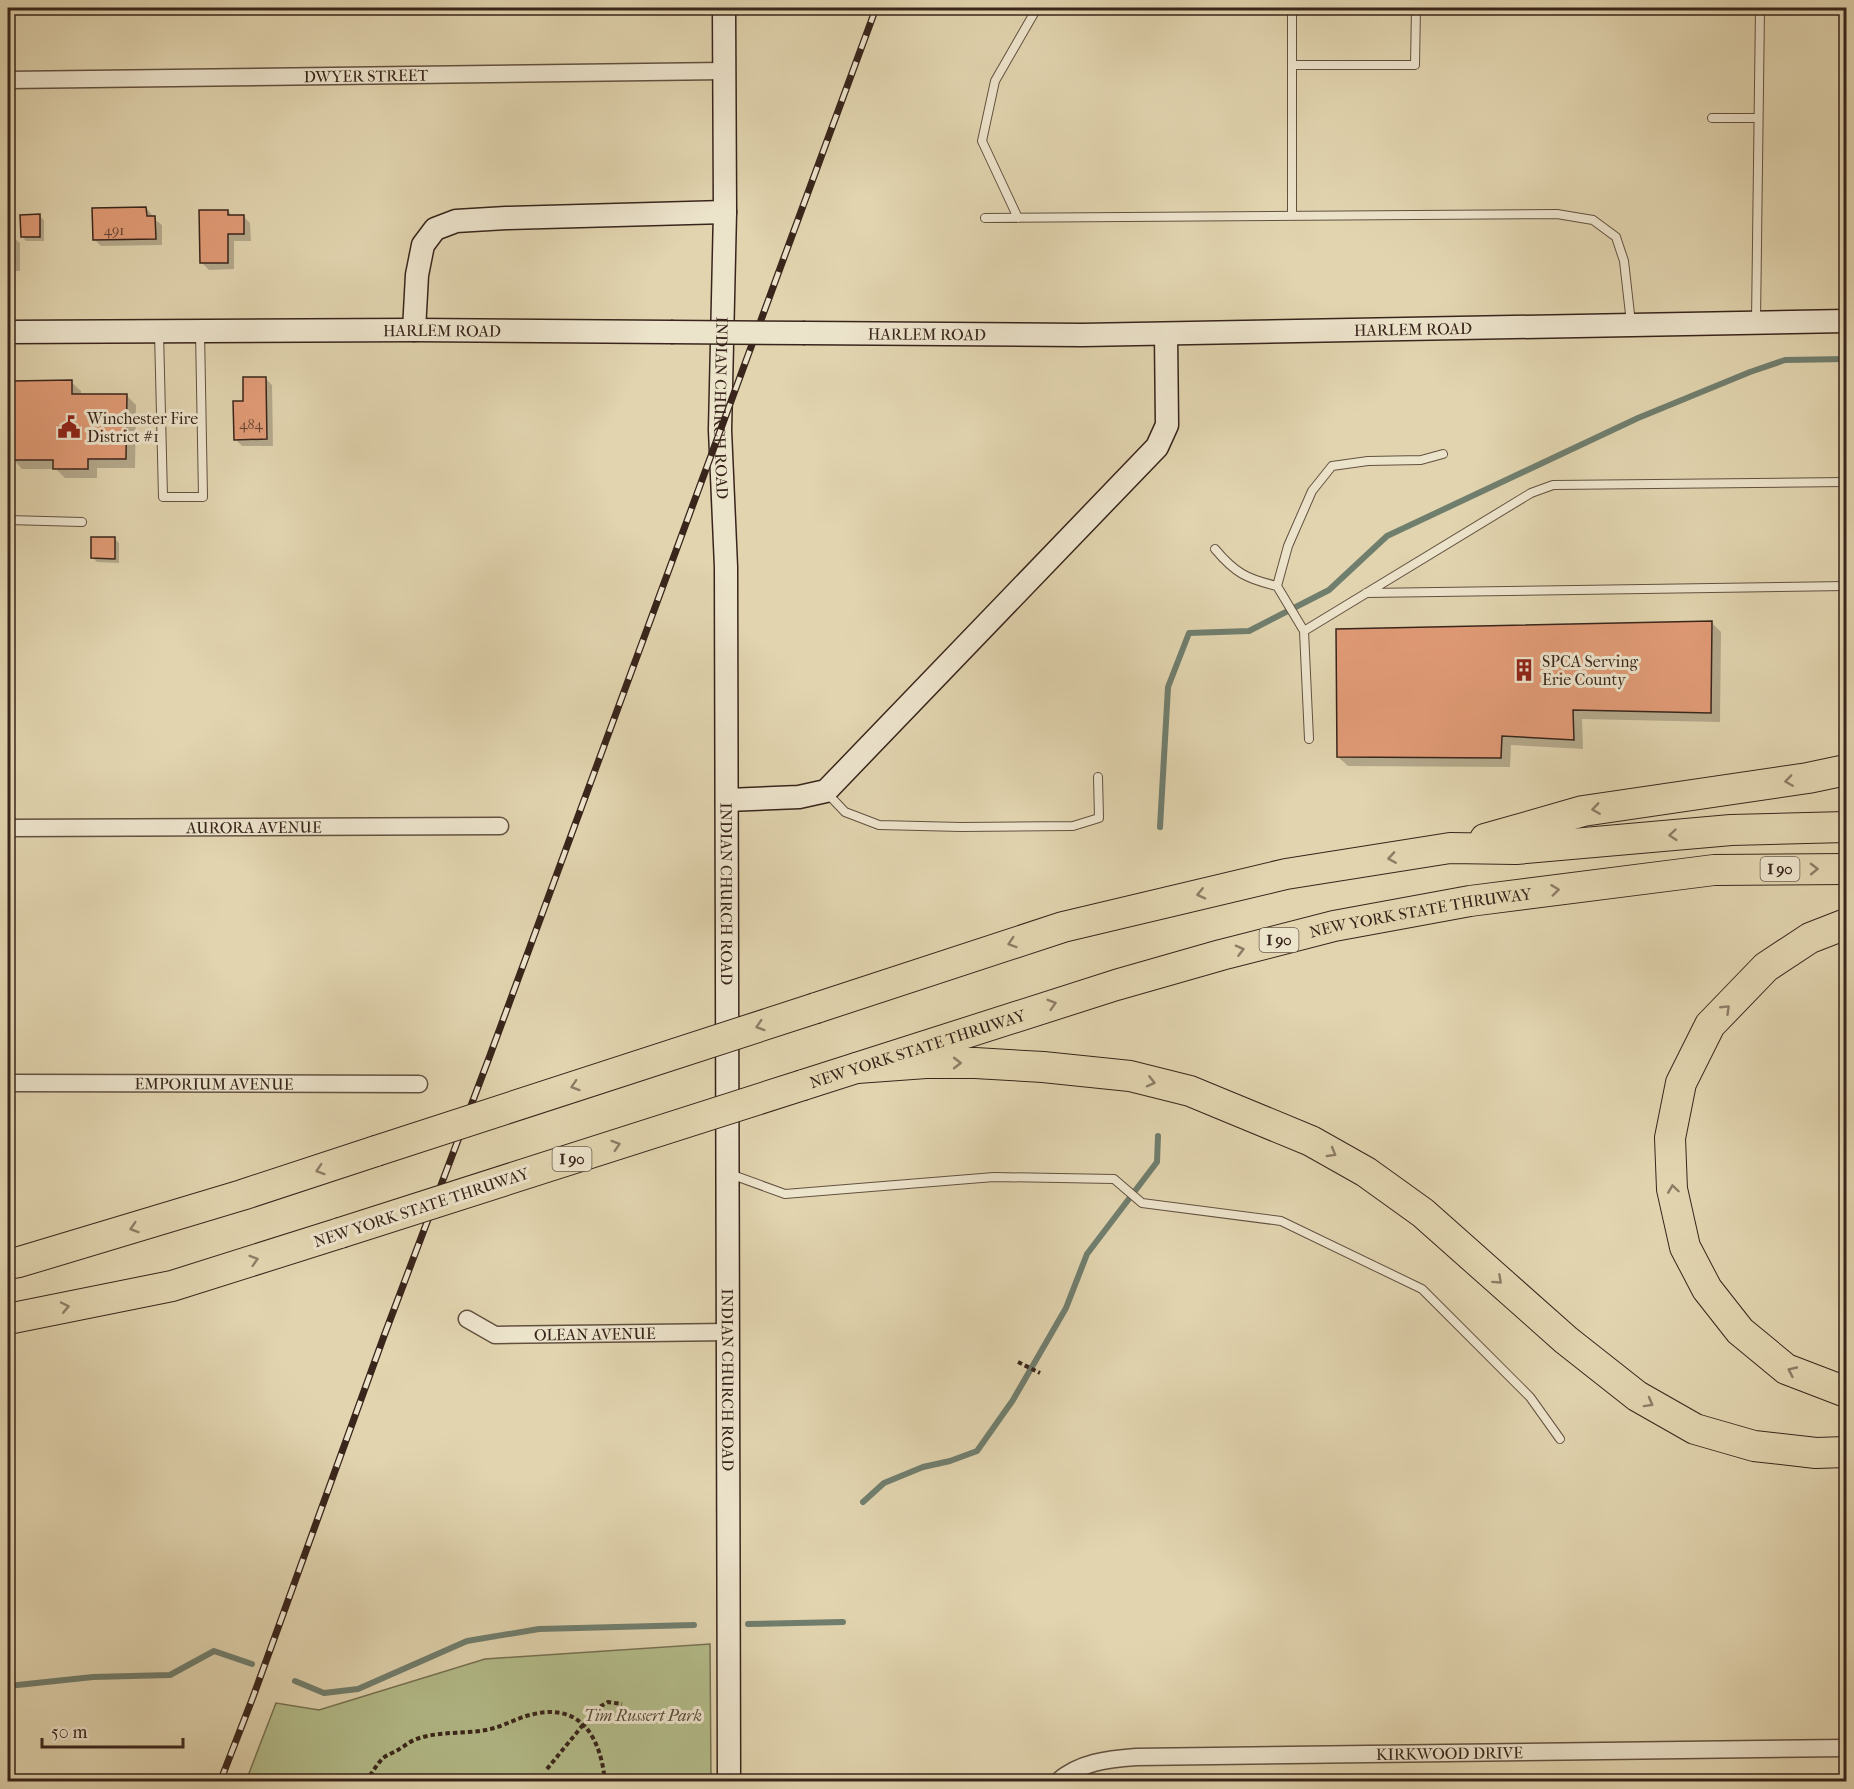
<svg xmlns="http://www.w3.org/2000/svg" width="1854" height="1789" viewBox="0 0 1854 1789" font-family="'IM FELL French Canon',serif">
<style>
.green{fill:#b3bc8a;stroke:#767052;stroke-width:1.5}
.shadow{fill:#0003}
.lines{fill:none;stroke-linecap:round;stroke-linejoin:round}
.stream{stroke:#707e6e;stroke-width:6}
.building{fill:#e19b76;stroke:#39251b;stroke-width:1.5}
.lane-casing{stroke:#635140;stroke-width:10}
.street-casing{stroke:#635140;stroke-width:19}
.secondary-casing{stroke:#39251b;stroke-width:25}
.highway-casing{stroke:#39251b;stroke-width:32}
.path{stroke:#39251b;stroke-width:4;stroke-dasharray:4.5 3;stroke-linecap:butt}
.lane{stroke:#ece3cb;stroke-width:8}
.street{stroke:#ece3cb;stroke-width:16}
.secondary{stroke:#ece3cb;stroke-width:22}
.highway{stroke:#e1d4af;stroke-width:30}
.rail-casing{stroke:#39251b;stroke-width:7}
.rail{stroke:#ece3cb;stroke-width:4.5;stroke-dasharray:14;stroke-linecap:butt}
.secondary-bridge-casing{stroke:#39251b;stroke-width:25;stroke-linecap:butt}
.highway-bridge-casing{stroke:#39251b;stroke-width:32;stroke-linecap:butt}
.secondary-bridge{stroke:#ece3cb;stroke-width:22}
.highway-bridge{stroke:#e1d4af;stroke-width:30}
.oneway{stroke:#8d7c65}
.labels{text-anchor:middle;stroke-width:6;stroke-linejoin:round;paint-order:stroke}
.number-label{font-size:14px;fill:#634232}
.shield{fill:#ece3cb;stroke:#6f5e50;stroke-width:1.5}
.shield-label{font-size:15px;font-weight:bold;fill:#39251b}
.street-label{font-size:16px;fill:#39251b;stroke:#ece3cb}
.poi-label{font-size:16px;fill:#39251b;stroke:#ece3cb;text-anchor:start}
.park-label{font-size:16px;font-style:italic;fill:#584b37;stroke:#ece3cb}
</style>
<rect width="100%" height="100%" fill="#e1d4af"/>
<filter id="stains"><feTurbulence type="fractalNoise" baseFrequency=".00333" numOctaves="4"/><feColorMatrix values="0 0 0 0 .2 0 0 0 0 .09 0 0 0 0 .02 0 0 0 .5 -.17"/></filter>
<radialGradient id="worn" r=".72"><stop offset=".6" stop-color="#630" stop-opacity="0"/><stop offset="1" stop-color="#630" stop-opacity=".3"/></radialGradient>
<path class="green" d="M710,1644L711,1781H246L276,1703L319,1710L485,1659Z"/>
<path class="shadow" d="M146,208L153,216V218L162,225V245L101,246L94,239Z
M228,211L233,217L243,216L250,223L251,241H234V269L209,270L201,262Z
M39,216L44,220V241H26L22,236Z
M8,239H15L20,243V271H8Z
M265,378L272,385L273,446H242L235,439L245,402Z
M71,382L81,391V396L126,395L136,405L135,468H97V478H65L56,469H22L13,459Z
M114,538L119,543V563L97,562L93,558Z
M1712,623L1721,632L1720,722L1582,719L1583,749L1511,745L1510,767L1348,766L1338,757Z"/>
<g class="lines">
<path class="stream" d="M1160,827L1168,687L1189,633L1249,631L1329,590L1387,536L1638,418L1750,372L1785,360L1846,359
M863,1502L884,1483L923,1467L950,1461L977,1451L1013,1400L1066,1308L1087,1254L1157,1162L1158,1136
M748,1624L843,1622
M295,1681L324,1693L358,1689L467,1641L539,1629L694,1625
M8,1686L93,1677L170,1675L214,1651L252,1664"/>
</g>
<path class="building" d="M146,207L147,216H155L156,239L93,240L92,208Z
M199,210H228V215H244V234H228V263H200Z
M40,214V237H21L20,215Z
M243,377H266L267,439L234,440L233,401H243Z
M72,380V394H127L126,459H88V469H53V460H11V381Z
M91,537H115V559L91,558Z
M1712,621L1711,713L1573,710L1574,740L1502,736L1501,758L1337,757L1336,629Z"/>
<g class="lines">
<g class="lane-casing">
<path id="lane" d="M1292,8V216
M1292,65H1415L1416,8
M1712,118H1758
M985,218L1557,214L1593,220L1616,237L1624,261L1631,323
M1018,218L982,141L995,81L1037,8
M1756,322L1760,8
M159,332L163,497H203L200,331
M8,520L82,522
M1215,549C1235,573 1247,579 1277,586
M1366,593L1846,586
M1304,631L1277,586L1288,546L1312,491L1332,466L1368,461L1421,460L1443,454
M1309,739L1304,631L1531,493L1553,485L1846,482
M826,792L845,812L879,825L961,827L1073,826L1099,818L1098,777
M730,1174L785,1194L994,1177L1114,1179L1142,1203L1281,1221L1422,1289L1530,1397L1560,1439"/>
</g>
<g class="street-casing">
<g id="street">
<path id="s1" d="M8,80L724,71"/>
<path id="s2" d="M8,828L500,826"/>
<path id="s3" d="M8,1083L419,1084"/>
<path id="s4" d="M467,1319L495,1335L728,1332"/>
<path id="s5" d="M1057,1782C1079,1762 1109,1759 1136,1757L1846,1748"/>
</g>
</g>
<g class="secondary-casing">
<g id="secondary">
<path id="s6" d="M724,8L725,212L720,430L726,567L729,1782"/>
<path d="M414,330L417,275L423,245L435,229L456,221L506,218L725,212"/>
<path id="s7" d="M8,332L414,330L671,332"/>
<path id="s8" d="M805,333L1082,335L1846,321"/>
<path d="M727,800L799,797L826,791L1157,447L1167,425L1166,334"/>
</g>
</g>
<g class="highway-casing">
<g id="highway">
<path d="M1485,839L1583,811L1808,778L1846,770"/>
<path d="M1846,924L1810,938L1766,967L1710,1025L1681,1083L1670,1138L1672,1189L1685,1247L1707,1289L1740,1331L1786,1369L1846,1392"/>
<path d="M816,1008L1063,927L1286,874L1450,848L1516,849L1731,830L1846,827"/>
<path d="M857,1068L926,1063H975L1043,1067L1130,1076L1190,1091L1311,1141L1366,1172L1423,1213L1566,1340L1637,1396L1695,1429L1754,1446L1816,1453L1846,1452"/>
<path id="s9" d="M803,1085L1116,985L1221,955L1334,926L1470,901L1714,870L1846,869"/>
<path d="M8,1264L19,1262L242,1195L376,1151"/>
<path d="M8,1319L172,1286L340,1233"/>
</g>
</g>
<path class="path" d="M1018,1362L1040,1373
M547,1769L596,1709L608,1702L622,1704
M366,1782C371,1774 376,1766 382,1759C386,1755 393,1753 398,1750C403,1747 408,1743 414,1740C436,1731 463,1734 486,1730C503,1727 518,1717 534,1714C583,1703 601,1740 605,1782"/>
<use href="#lane" class="lane"/>
<use href="#street" class="street"/>
<use href="#secondary" class="secondary"/>
<use href="#highway" class="highway"/>
<g class="rail-casing">
<path id="rail" d="M220,1782L253,1697L384,1336L489,1058L876,8"/>
</g>
<use href="#rail" class="rail"/>
<g class="secondary-bridge-casing">
<path id="secondary-bridge" d="M671,332L805,333"/>
</g>
<g class="highway-bridge-casing">
<path id="highway-bridge" d="M376,1151L816,1008
M340,1233L803,1085"/>
</g>
<use href="#secondary-bridge" class="secondary-bridge"/>
<use href="#highway-bridge" class="highway-bridge"/>
</g>
<defs><path id="oneway-chevron" d="M-2-3.5L2.5 0L-2 3.5" fill="none" stroke-width="1.6" stroke-linecap="round" stroke-linejoin="round" transform="scale(1.5)"/></defs>
<g class="oneway">
<use href="#oneway-chevron" transform="translate(1789 781) rotate(172)"/>
<use href="#oneway-chevron" transform="translate(1596 809) rotate(172)"/>
<use href="#oneway-chevron" transform="translate(1673 835) rotate(175)"/>
<use href="#oneway-chevron" transform="translate(1392 858) rotate(171)"/>
<use href="#oneway-chevron" transform="translate(1814 869) rotate(-1)"/>
<use href="#oneway-chevron" transform="translate(1555 890) rotate(-7)"/>
<use href="#oneway-chevron" transform="translate(1201 894) rotate(167)"/>
<use href="#oneway-chevron" transform="translate(1012 943) rotate(162)"/>
<use href="#oneway-chevron" transform="translate(1240 950) rotate(-14)"/>
<use href="#oneway-chevron" transform="translate(1052 1004) rotate(-17)"/>
<use href="#oneway-chevron" transform="translate(1726 1009) rotate(-44)"/>
<use href="#oneway-chevron" transform="translate(760 1026) rotate(162)"/>
<use href="#oneway-chevron" transform="translate(957 1063)"/>
<use href="#oneway-chevron" transform="translate(1151 1082) rotate(14)"/>
<use href="#oneway-chevron" transform="translate(575 1086) rotate(162)"/>
<use href="#oneway-chevron" transform="translate(616 1145) rotate(-18)"/>
<use href="#oneway-chevron" transform="translate(1332 1153) rotate(30)"/>
<use href="#oneway-chevron" transform="translate(320 1170) rotate(162)"/>
<use href="#oneway-chevron" transform="translate(1673 1189) rotate(-98)"/>
<use href="#oneway-chevron" transform="translate(134 1228) rotate(163)"/>
<use href="#oneway-chevron" transform="translate(254 1260) rotate(-17)"/>
<use href="#oneway-chevron" transform="translate(1498 1280) rotate(42)"/>
<use href="#oneway-chevron" transform="translate(65 1307) rotate(-12)"/>
<use href="#oneway-chevron" transform="translate(1792 1371) rotate(-155)"/>
<use href="#oneway-chevron" transform="translate(1649 1403) rotate(29)"/>
</g>
<defs>
<g id="civic-bare" transform="scale(1.8)"><path d="M-.6-6.5H3V-4.5H.6V-3L4-1V1h2V6H-6V1h2V-1L-.6-3ZM-1.2 2.5V6h2.4V2.5Z" fill="#8f2418" stroke="#ece3cb" stroke-width="2.5" paint-order="stroke"/></g>
<g id="building-bare" transform="scale(1.8)"><path d="M-4-6H4V6H1V3H-1V6H-4ZM-2.5-4.3h1.7v1.8h-1.7ZM.8-4.3h1.7v1.8H.8ZM-2.5-1h1.7V.8h-1.7ZM.8-1h1.7V.8H.8Z" fill="#8f2418" stroke="#ece3cb" stroke-width="2.5" paint-order="stroke"/></g>
</defs>
<g fill-rule="evenodd">
<use href="#civic-bare" x="69" y="427"/>
<use href="#building-bare" x="1524" y="670"/>
</g>
<g class="labels">
<g class="number-label">
<text x="114" y="235">491</text>
<text x="251" y="429">484</text>
</g>
<g class="shield">
<rect x="1760.5" y="857" width="39" height="24" rx="4.5"/>
<rect x="1259.5" y="928" width="39" height="24" rx="4.5"/>
<rect x="552.5" y="1147" width="39" height="24" rx="4.5"/>
</g>
<g class="shield-label">
<text x="1780" y="874">I 90</text>
<text x="1279" y="945">I 90</text>
<text x="572" y="1164">I 90</text>
</g>
<g class="street-label">
<text dy="6" stroke="none"><textPath href="#s1" startOffset="358">DWYER STREET</textPath></text>
<text dy="6" stroke="none"><textPath href="#s8" startOffset="608">HARLEM ROAD</textPath></text>
<text dy="6" stroke="none"><textPath href="#s7" startOffset="434">HARLEM ROAD</textPath></text>
<text dy="6" stroke="none"><textPath href="#s8" startOffset="122">HARLEM ROAD</textPath></text>
<text dy="6" stroke="none"><textPath href="#s6" startOffset="400">INDIAN CHURCH ROAD</textPath></text>
<text dy="6" stroke="none"><textPath href="#s2" startOffset="246">AURORA AVENUE</textPath></text>
<text dy="6" stroke="none"><textPath href="#s6" startOffset="886">INDIAN CHURCH ROAD</textPath></text>
<text dy="6" stroke="none"><textPath href="#s9" startOffset="642">NEW YORK STATE THRUWAY</textPath></text>
<text dy="6" stroke="none"><textPath href="#s9" startOffset="120">NEW YORK STATE THRUWAY</textPath></text>
<text dy="6" stroke="none"><textPath href="#s3" startOffset="206">EMPORIUM AVENUE</textPath></text>
<text transform="translate(421 1207) rotate(-18)" y="6">NEW YORK STATE THRUWAY</text>
<text dy="6" stroke="none"><textPath href="#s4" startOffset="132">OLEAN AVENUE</textPath></text>
<text dy="6" stroke="none"><textPath href="#s6" startOffset="1372">INDIAN CHURCH ROAD</textPath></text>
<text dy="6" stroke="none"><textPath href="#s5" startOffset="398">KIRKWOOD DRIVE</textPath></text>
</g>
<g class="poi-label">
<text x="87" y="424">Winchester Fire<tspan x="87" dy="18">District #1</tspan></text>
<text x="1542" y="667">SPCA Serving<tspan x="1542" dy="18">Erie County</tspan></text>
</g>
<g class="park-label">
<text x="643" y="1721">Tim Russert Park</text>
</g>
</g>
<rect width="1854" height="1789" fill="none" stroke="#e1d4af" stroke-width="30"/>
<rect x="9" y="9" width="1836" height="1771" fill="none" stroke="#39251b" stroke-width="3"/>
<rect x="15" y="15" width="1824" height="1759" fill="none" stroke="#39251b" stroke-width="1.5"/>
<path d="M42 1738v9h141v-9" fill="none" stroke="#39251b" stroke-width="3"/>
<text x="51" y="1738" font-size="18" fill="#39251b" stroke="#ece3cb" stroke-width="4.5" paint-order="stroke">50 m</text>
<rect width="100%" height="100%" filter="url(#stains)"/>
<rect width="100%" height="100%" fill="url(#worn)"/>
</svg>
